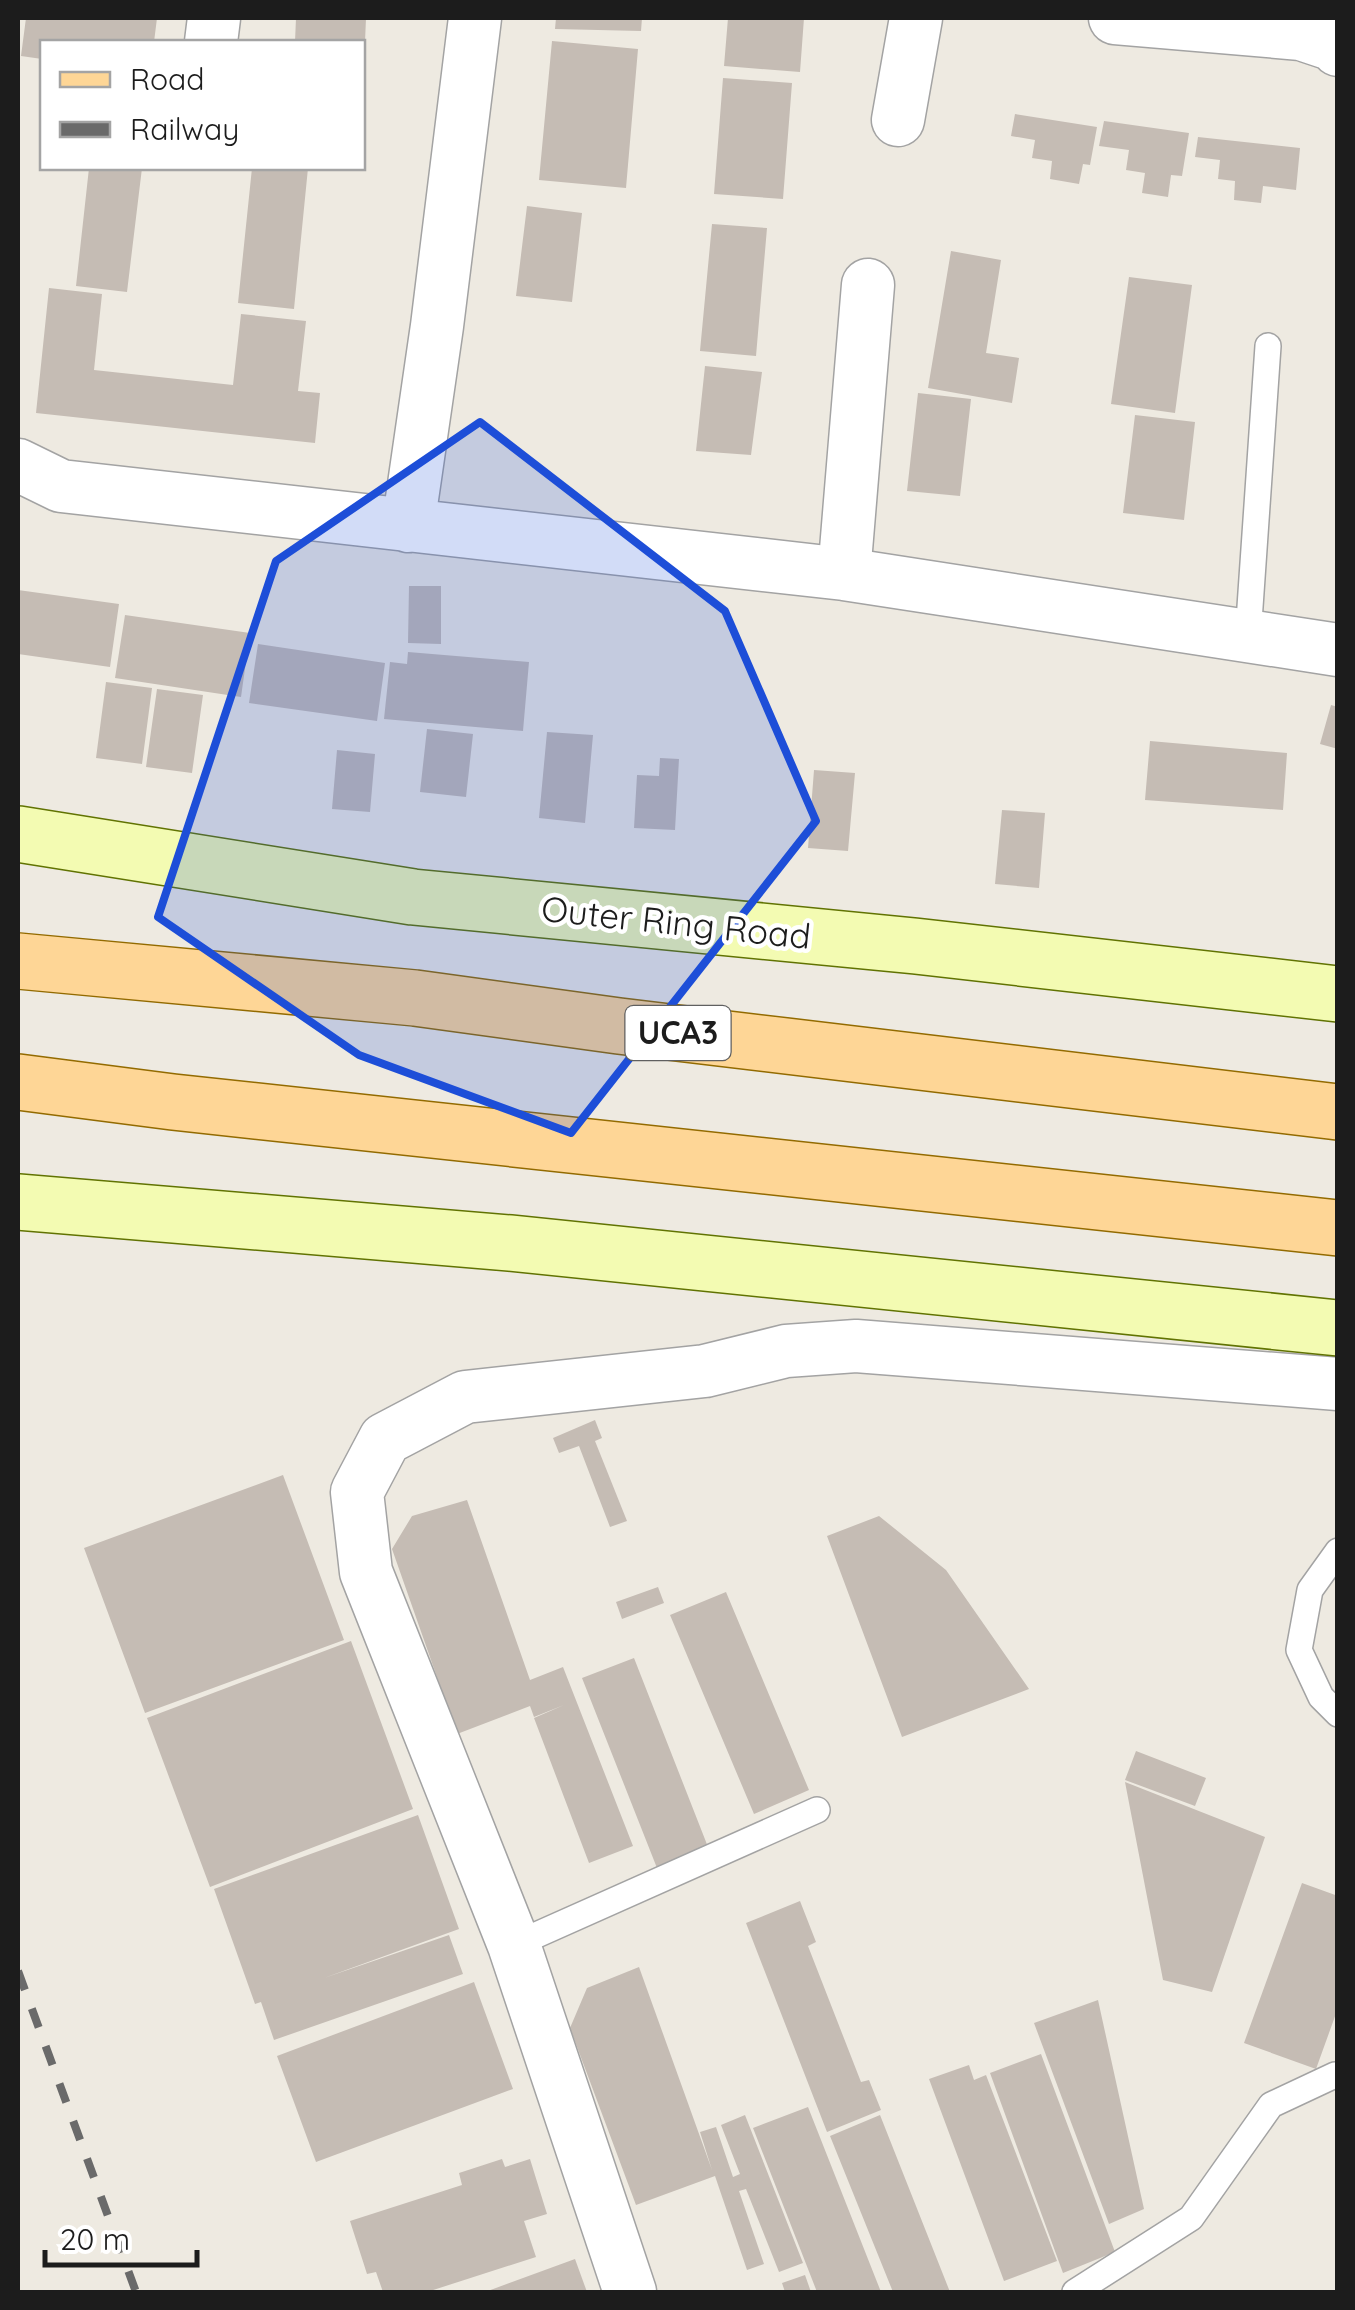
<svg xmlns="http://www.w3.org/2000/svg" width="1355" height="2310" viewBox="0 0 1355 2310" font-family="Quicksand,sans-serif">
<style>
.building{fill:#c5bcb4}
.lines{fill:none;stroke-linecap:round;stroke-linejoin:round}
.service-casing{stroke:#a3a3a3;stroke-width:28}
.minor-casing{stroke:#a3a3a3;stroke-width:55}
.secondary-casing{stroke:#617302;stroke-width:58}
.primary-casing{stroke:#936b00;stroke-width:58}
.service{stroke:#fff;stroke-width:25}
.minor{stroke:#fff;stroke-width:52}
.secondary{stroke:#f3fbb2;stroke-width:55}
.primary{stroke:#fed696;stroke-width:55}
.rail{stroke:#6a6a6a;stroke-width:8;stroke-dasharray:20 20;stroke-linecap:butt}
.marked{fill:#1d4ed8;fill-opacity:0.2;stroke:#1d4ed8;stroke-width:8;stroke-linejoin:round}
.labels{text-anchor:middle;stroke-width:9;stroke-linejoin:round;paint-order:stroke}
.shield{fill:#fff;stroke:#606060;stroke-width:2.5}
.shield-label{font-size:32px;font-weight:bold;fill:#1c1c1c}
.street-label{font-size:35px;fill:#1c1c1c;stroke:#fff}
</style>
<rect width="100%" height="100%" fill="#eeeae1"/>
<path class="building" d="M26,18H157L154,42H42V59L21,56Z
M296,18H366L365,42H295Z
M556,18H642L641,31L555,29Z
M728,18H804L800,72L724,66Z
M552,41L638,49L626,188L539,180Z
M723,78L792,83L783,199L714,194Z
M1015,114L1097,127L1090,165L1083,164L1079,184L1050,179L1052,161L1032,158L1035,140L1011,136Z
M1104,121L1189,133L1182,176L1171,175L1168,197L1142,193L1145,173L1126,170L1129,150L1099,146Z
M1198,137L1300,148L1296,190L1263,186L1261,203L1234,200L1235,181L1218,179L1220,160L1195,157Z
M89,168H142L127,292L76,286Z
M252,168H308L294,309L238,303Z
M527,206L582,213L572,302L516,296Z
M712,224L767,228L756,356L700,351Z
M951,251L1001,260L986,353L1019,358L1012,403L928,388Z
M1129,277L1192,285L1175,413L1111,404Z
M49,288L102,294L94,370L233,385L241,314L306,321L298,391L320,393L315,443L36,413Z
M705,366L762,372L751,455L696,451Z
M918,393L971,399L960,496L907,491Z
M1135,415L1195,422L1184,520L1123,513Z
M409,586H441V644L408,643Z
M18,590L119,604L110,667L18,654Z
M125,615L250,633L241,697L115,678Z
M258,644L385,663L377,721L249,703Z
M408,652L529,662L523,731L384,719L390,662L407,664Z
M106,682L152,688L142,764L96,758Z
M157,689L203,695L192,773L146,767Z
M1331,705L1338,707V749L1320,744Z
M427,729L473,734L466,797L420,792Z
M547,732L593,735L585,823L539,818Z
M1150,741L1287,753L1283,810L1145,800Z
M337,750L375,754L370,812L332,809Z
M660,758L679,759L675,830L634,828L637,775L659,776Z
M814,770L855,773L848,851L808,848Z
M1002,810L1045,813L1039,888L995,884Z
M595,1420L602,1438L595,1441L627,1521L610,1527L579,1446L559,1453L553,1438Z
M283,1475L344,1640L145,1713L84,1548Z
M467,1500L530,1680L563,1667L633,1846L589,1863L534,1718L564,1705L534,1717L530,1706L457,1734L392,1549L412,1516Z
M879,1516L946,1570L1029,1689L902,1737L827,1536Z
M658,1587L664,1603L622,1619L616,1602Z
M726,1592L809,1790L754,1814L670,1615Z
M351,1641L413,1809L210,1887L147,1718Z
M634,1658L708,1847L657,1868L582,1678Z
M1136,1751L1206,1778L1195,1806L1125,1780Z
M1125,1782L1265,1837L1212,1992L1163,1980Z
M418,1815L459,1929L324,1978L449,1935L463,1974L274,2040L261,2002L255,2004L214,1889Z
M1302,1883L1338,1896V2008L1316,2069L1244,2043Z
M800,1901L816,1942L808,1946L861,2082L869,2080L881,2110L827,2132L746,1923Z
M639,1967L712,2170L700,2132L716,2127L733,2177L740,2174L721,2125L745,2115L803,2263L779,2272L746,2189L739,2191L764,2264L747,2270L715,2176L636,2205L570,2028L587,1988Z
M474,1982L513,2089L316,2162L277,2056Z
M1098,2000L1144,2209L1109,2224L1034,2023Z
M1041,2054L1115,2252L1063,2273L990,2073Z
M969,2065L974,2080L986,2075L1057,2261L1004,2281L929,2079Z
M808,2107L881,2292H817L753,2128Z
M880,2115L950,2292H893L830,2136Z
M502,2159L505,2167L530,2159L547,2214L524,2221L536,2257L427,2292H383L376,2272L367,2274L350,2221L462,2185L459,2173Z
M575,2259L587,2292H485Z
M805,2275L811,2292H785L782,2283Z"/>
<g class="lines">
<g class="service-casing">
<path id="service" d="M1248,636L1268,346
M1338,1551L1310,1590L1299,1650L1321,1697L1338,1714
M514,1945L817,1810
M1075,2292L1191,2218L1271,2105L1335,2075L1338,2076"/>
</g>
<g class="minor-casing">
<path id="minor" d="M1115,18L1301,34L1334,45L1338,50
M211,42L214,18
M898,120L916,18
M18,465L61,486L844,574L1338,650
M408,526L437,326L475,18
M844,574L868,285
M630,2292L514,1945L366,1572L357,1492L385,1439L465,1397L705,1371L786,1351L856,1346L1338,1384"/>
</g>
<g class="secondary-casing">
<path id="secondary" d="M18,834L413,897L915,946L1338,994
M18,1202L510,1243L1338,1328"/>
</g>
<g class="primary-casing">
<path id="primary" d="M18,961L415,998L619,1026L1338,1112
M18,1082L173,1102L1338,1228"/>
</g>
<use href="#service" class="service"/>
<use href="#minor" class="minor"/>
<use href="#secondary" class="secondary"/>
<use href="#primary" class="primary"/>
<path class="rail" d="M18,1971L136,2292"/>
</g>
<path class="marked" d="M480,422L725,611L816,821L571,1133L359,1055L158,917L276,561Z"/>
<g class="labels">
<rect class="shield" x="625.5" y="1006" width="105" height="54" rx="8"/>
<g class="shield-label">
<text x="678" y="1044">UCA3</text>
</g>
<g class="street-label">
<text transform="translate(676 923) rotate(6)" y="12">Outer Ring Road</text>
</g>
</g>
<rect width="1355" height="2310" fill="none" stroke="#1c1c1c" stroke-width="40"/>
<rect x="40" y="40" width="325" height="130" fill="#ffffff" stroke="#a4a4a4" stroke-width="2.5"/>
<rect x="60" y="72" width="50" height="15" fill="#fed696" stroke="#a4a4a4" stroke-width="2.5"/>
<text x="130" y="90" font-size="30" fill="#1c1c1c">Road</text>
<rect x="60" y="122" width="50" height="15" fill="#6a6a6a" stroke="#a4a4a4" stroke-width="2.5"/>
<text x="130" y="140" font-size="30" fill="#1c1c1c">Railway</text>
<path d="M45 2250v15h152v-15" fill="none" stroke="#1c1c1c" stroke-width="5"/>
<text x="60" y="2250" font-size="30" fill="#1c1c1c" stroke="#ffffff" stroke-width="8" paint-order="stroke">20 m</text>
</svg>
